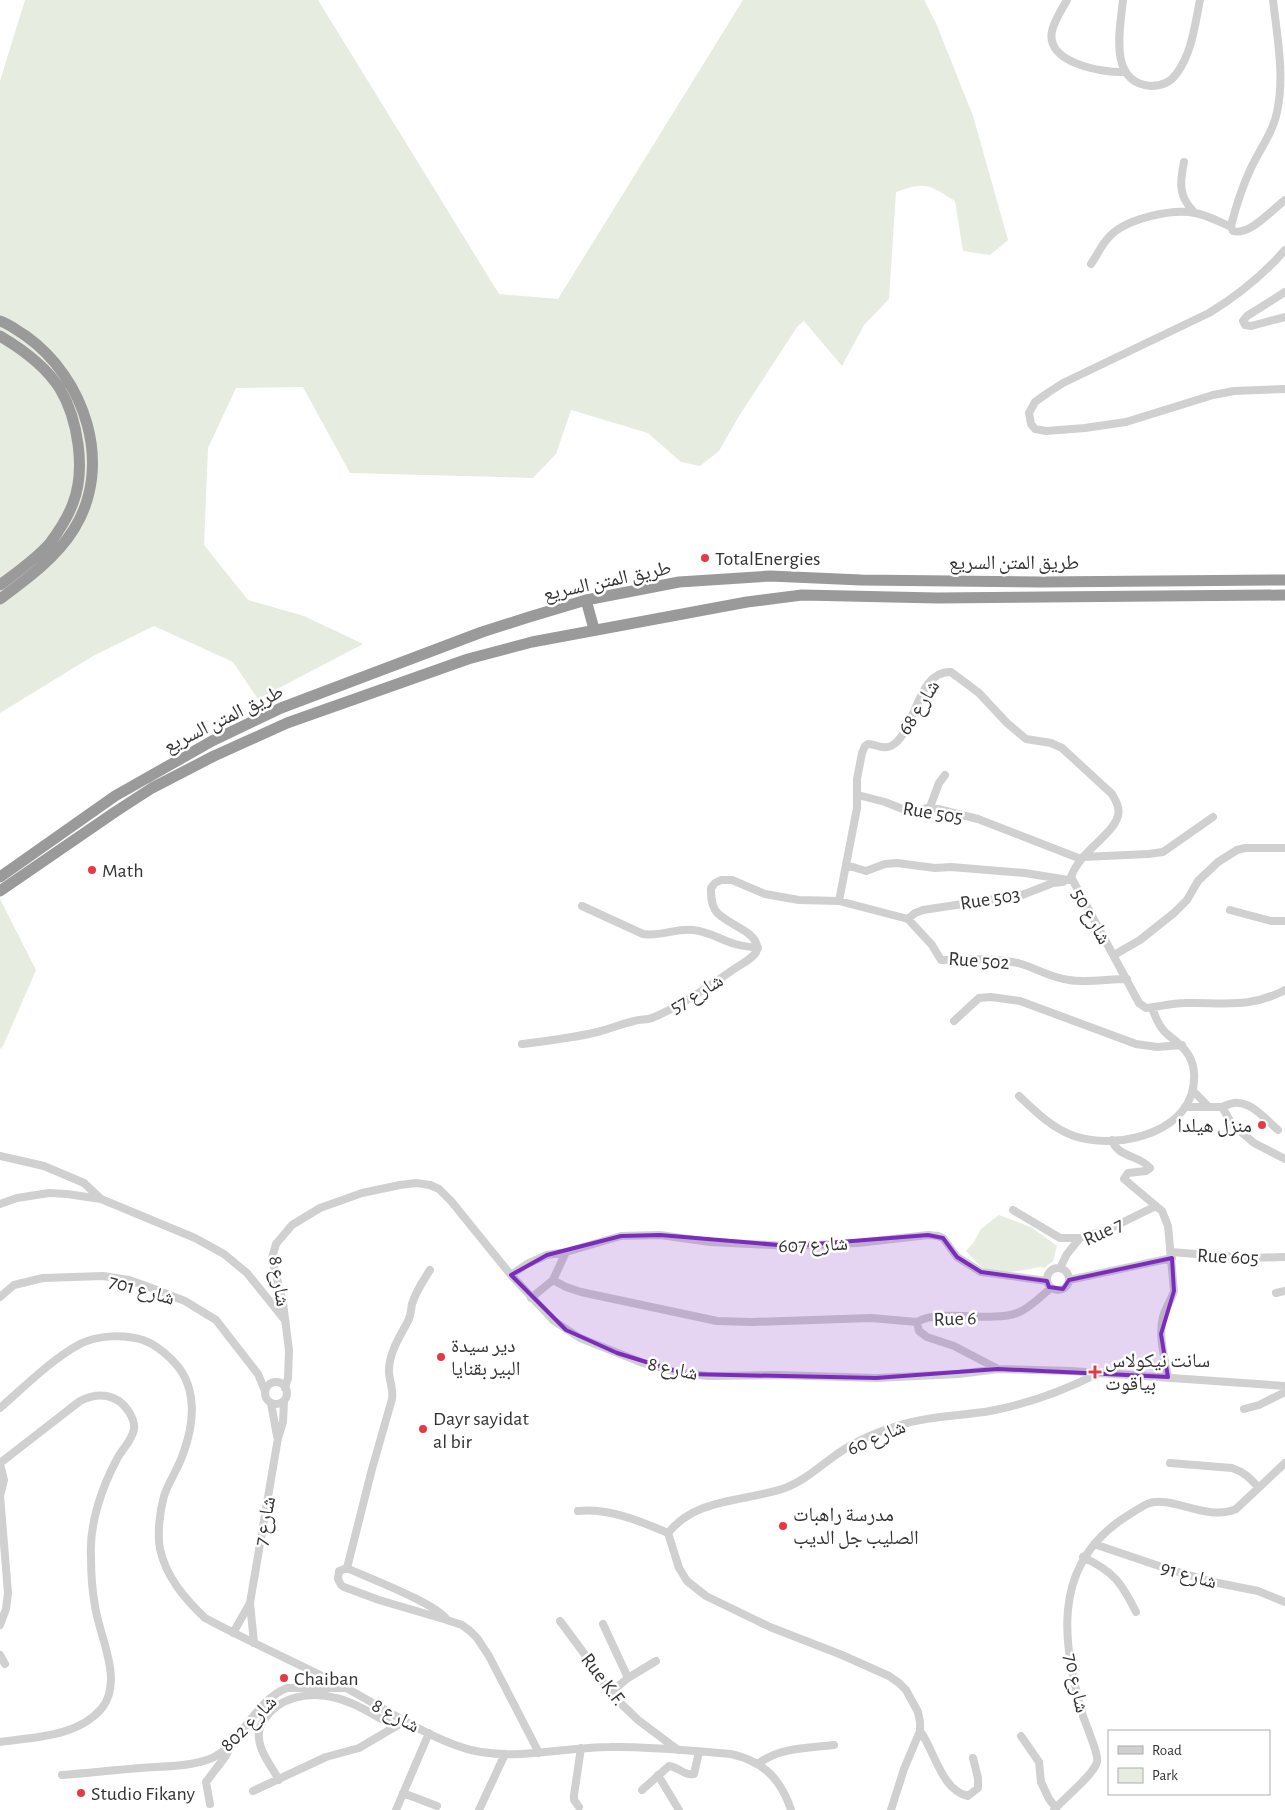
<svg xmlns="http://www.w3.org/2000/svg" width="1285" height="1810" viewBox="0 0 1285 1810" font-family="'Alegreya Sans','Noto Naskh Arabic',sans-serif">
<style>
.green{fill:#e6ecdf}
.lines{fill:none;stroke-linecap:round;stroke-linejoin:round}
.minor{stroke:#d0d0d0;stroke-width:8}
.highway{stroke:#9a9a9a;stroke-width:11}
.marked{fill:#7b2cbf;fill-opacity:0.2;stroke:#7b2cbf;stroke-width:4;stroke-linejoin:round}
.poi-dot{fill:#e63946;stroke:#fff;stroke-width:2}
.labels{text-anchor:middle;stroke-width:5;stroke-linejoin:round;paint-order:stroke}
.poi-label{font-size:20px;fill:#333;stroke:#fff;text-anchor:start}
.street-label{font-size:20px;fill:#333;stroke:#fff}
</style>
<rect width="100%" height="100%" fill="#fff"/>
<path class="green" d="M25,0H318L499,294L558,299L743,0H924L936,23L973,116L1008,240L990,255L963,251L955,201C929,185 927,181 896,192L889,299L864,325L842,366L804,321L797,327L739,416L719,451L700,466L681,462L648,433L571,410L556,454L533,478L350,473L303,387L236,388L208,448L204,545L248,600L304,616L363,644L258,699L233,662L154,626L93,656L0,713V81Z
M0,899L36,970L3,1046L0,1049Z
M999,1215L1031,1227L1057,1246L1053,1261L1044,1268L1040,1267C1026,1270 1001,1275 987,1270C979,1267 972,1257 966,1251L974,1242L981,1229Z"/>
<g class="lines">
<path class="minor" d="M1067,0C1062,9 1054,21 1052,31C1045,63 1103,73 1124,72
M1123,0C1120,29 1108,83 1151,86C1161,86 1171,82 1177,73C1192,53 1195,24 1200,0
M1273,0C1277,36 1285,76 1277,112C1273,132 1260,149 1251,168C1243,185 1237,203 1232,222L1231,227L1233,231C1249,236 1272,210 1285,200
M1184,162C1180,182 1178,196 1194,212
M1285,250C1263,275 1237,296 1209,313L1063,383L1049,392L1035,402L1029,413L1031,424L1035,429L1046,431L1085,428L1126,422L1213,395L1234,391L1285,389
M1091,264C1098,254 1102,243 1111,235C1127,219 1172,208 1195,213C1207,215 1220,222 1231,227
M1285,292L1247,316L1243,321L1245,325L1251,326L1285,317
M858,795L885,802L905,810L916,811L930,807L978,819L1081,859
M930,807L939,783L945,775
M1083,857L1148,854L1163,852L1213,817
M846,865L866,871L885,864L897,863L935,868L951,867L1025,873L1068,880
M839,901L857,808V779L862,753L865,746L868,744C876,744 883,750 891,746C916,734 916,670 951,672L979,693L1007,723L1026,739L1051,743L1062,748L1112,794C1116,801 1120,808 1118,816C1112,836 1080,851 1071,877L1139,1003L1146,1008C1159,1007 1171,1003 1185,1003C1223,1002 1249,1009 1285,990
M582,906L643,934C660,937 676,928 693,930C708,931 721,940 735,944C742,946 750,947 758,948
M1230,910L1271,921H1285
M908,919L915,913L923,910L1022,895L1053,883L1063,882
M1114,955L1140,940L1174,913L1187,900L1198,881L1218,862L1237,850L1245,848H1285
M954,1021L979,998L991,997L1020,1001L1136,1044L1157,1047L1182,1045
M522,1044C547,1041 573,1038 597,1032C610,1029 621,1024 634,1021C640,1019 647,1020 652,1018C679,1007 710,986 734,969C741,964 759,956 757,947C756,930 724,924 715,910C711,903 711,896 711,888L715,883L721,880H732L765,894L799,900L839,901L908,919L932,945L941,960C967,960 993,957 1018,963C1036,968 1051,978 1069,980C1088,983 1108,979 1127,979
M1193,1091L1209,1107
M1019,1096C1036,1112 1052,1128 1074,1136C1119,1151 1198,1132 1194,1073C1193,1054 1181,1045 1167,1034C1159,1027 1155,1017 1152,1007
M1185,1107H1222L1232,1124L1254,1143L1285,1159
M1222,1107C1227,1105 1233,1102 1238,1103C1253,1103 1267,1121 1278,1130
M1112,1140C1118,1158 1140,1155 1150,1168L1146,1171L1128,1173L1124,1179L1162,1211L1168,1226L1174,1291C1171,1301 1165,1308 1163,1317C1158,1337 1165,1358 1168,1377
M0,1156L44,1166L84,1183L101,1199
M0,1204L17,1198L49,1193L67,1194L101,1199L154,1221L195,1238L224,1254L247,1273L284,1319
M1013,1210L1060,1238H1080
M1171,1252L1247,1258L1285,1257
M1047 1279a11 11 0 1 1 22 0a11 11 0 1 1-22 0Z
M1060,1268L1067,1254L1080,1238L1109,1229L1156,1206
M511,1275L527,1264L547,1255L566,1252L621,1236L660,1235L710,1242L790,1246L858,1243L928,1235L938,1236L943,1238L957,1257L981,1272L1047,1281
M553,1280L566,1287L581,1292L717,1321L752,1322L871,1318L917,1322
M1069,1280L1172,1258
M1276,1293L1285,1291
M0,1297L14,1285L43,1278L103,1276L129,1280L149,1287L185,1301L216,1320L258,1374L265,1391
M531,1298L553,1280L566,1252
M998,1369L954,1346L927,1337L919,1331L917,1322C939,1308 990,1323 1017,1313C1029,1309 1041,1296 1051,1288
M265 1393a11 11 0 1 1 22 0a11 11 0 1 1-22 0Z
M285,1388L288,1378L289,1350L283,1303L272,1258L276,1244L292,1225L320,1208L362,1193L400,1185L416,1183L430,1185L439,1189L451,1201L511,1275L554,1321L580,1338L643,1363L676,1372L708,1376L777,1375L876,1378L959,1374L998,1369L1071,1371L1285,1386
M271,1403L277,1436
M0,1408C24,1387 52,1359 80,1344C98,1335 124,1334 143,1340C154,1344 163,1351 171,1359C198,1384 195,1422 183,1454C178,1469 169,1481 164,1496C160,1511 157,1533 160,1549C166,1577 185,1599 205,1618C252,1643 301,1665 348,1689C385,1709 441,1746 481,1752C524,1759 567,1747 610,1747C650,1746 691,1751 731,1754C763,1761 781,1779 791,1810
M1244,1409L1259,1405L1285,1392
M0,1463L80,1401C98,1392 117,1393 129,1412C132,1417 135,1423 134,1429C132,1441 122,1449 117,1459C102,1487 89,1524 91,1557C91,1573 92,1590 95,1606C99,1636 124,1680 102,1708C78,1737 34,1737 0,1742
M1170,1463L1232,1468C1244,1472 1250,1478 1258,1487
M0,1464L4,1480L0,1496
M0,1495L8,1593L6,1609L0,1625
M578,1511C609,1508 640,1521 668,1533
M668,1533C697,1497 745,1502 785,1488C809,1479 827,1459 848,1447C863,1438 880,1431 897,1426C927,1416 960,1416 990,1411C1028,1404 1063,1391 1097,1374
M668,1533L679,1568L687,1581L706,1596L770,1627L842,1655L889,1676L899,1683L906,1690L918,1712L920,1722V1731L904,1769L891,1810
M1094,1544L1165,1568L1213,1582L1258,1591L1285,1602
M1083,1557C1114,1572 1121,1582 1136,1612
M347,1568L372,1469L392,1399C394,1388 388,1379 389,1369C390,1350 401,1335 409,1319C411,1314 411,1309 412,1304C416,1291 423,1281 430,1270
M447,1620C436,1603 368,1578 347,1568L339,1571L338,1579L341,1585L344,1587L379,1600L447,1620L462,1625L470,1631L477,1638L489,1656L539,1753
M560,1621L586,1656L610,1693L638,1720L678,1750
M603,1624L628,1678
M233,1633L250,1603
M254,1643L250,1603L278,1438L283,1422L284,1401
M0,1655L5,1664
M610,1693L628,1678L656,1661
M920,1731C935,1751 941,1790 968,1796L978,1788V1778L973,1758
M1021,1736L1039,1762L1041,1782L1049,1799L1056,1808
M759,1763C781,1747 808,1748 834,1745
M62,1775C88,1773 115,1770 141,1768C164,1766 201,1767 219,1754C244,1736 258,1699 287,1688H344
M658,1775L679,1810
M279,1780C272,1767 260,1753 259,1738C258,1732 260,1726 264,1720C279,1696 311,1691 336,1698C357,1703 377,1717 395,1727
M642,1790L669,1766C679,1767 684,1776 694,1774L699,1752
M253,1791L326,1757L359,1748L398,1725
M403,1793L437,1806
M210,1804L206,1782L225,1757L232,1744
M579,1807L574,1800V1795L581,1748
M396,1810L429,1733
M479,1810L505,1754
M1054,1810C1064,1798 1093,1776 1097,1762C1099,1755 1086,1725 1083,1716C1063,1645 1051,1571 1118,1522C1127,1516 1137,1509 1147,1504C1171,1494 1206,1522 1236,1509L1285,1463"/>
<path class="highway" d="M0,321C9,324 18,331 26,336C85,378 114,465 74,529C56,558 27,579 0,599
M0,336C22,349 46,366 60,389C78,419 86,470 73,503C68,517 59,531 50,543C36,559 17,572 0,585
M586,600L594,629
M0,877L115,796L212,741L281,708L482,632L529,617L586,600L679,582L770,576L861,580L1042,582L1285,580
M0,891L115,812L152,788L214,756L287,723L468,659L532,642L747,602L802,595L937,598L1285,595"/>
</g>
<path class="marked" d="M660,1235L790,1246L928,1235L943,1238L957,1257L981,1272L1047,1281L1049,1287L1063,1289L1069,1280L1172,1258L1174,1291L1161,1334L1168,1377L998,1369L876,1378L685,1374L617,1353L566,1330L511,1275L547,1255L621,1236Z"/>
<g class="poi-dot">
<circle cx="705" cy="558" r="5"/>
<circle cx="92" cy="870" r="5"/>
<circle cx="1262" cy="1125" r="5"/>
<circle cx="441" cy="1357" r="5"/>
<path d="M1092.5 1364.5h5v5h5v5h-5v5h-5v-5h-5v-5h5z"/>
<circle cx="423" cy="1429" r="5"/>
<circle cx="783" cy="1526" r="5"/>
<circle cx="284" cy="1678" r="5"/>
<circle cx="81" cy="1793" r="5"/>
</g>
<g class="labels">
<g class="poi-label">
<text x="715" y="565">TotalEnergies</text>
<text x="102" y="877">Math</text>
<text x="1252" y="1132" text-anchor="end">منزل هيلدا</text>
<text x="451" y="1352">دير سيدة<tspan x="451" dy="23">البير بقنايا</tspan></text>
<text x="1105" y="1367">سانت نيكولاس<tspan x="1105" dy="23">بياقوت</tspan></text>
<text x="433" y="1425">Dayr sayidat<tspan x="433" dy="23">al bir</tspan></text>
<text x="793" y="1521">مدرسة راهبات<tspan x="793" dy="23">الصليب جل الديب</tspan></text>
<text x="294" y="1685">Chaiban</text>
<text x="91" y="1800">Studio Fikany</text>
</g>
<g class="street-label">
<text x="1014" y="569">طريق المتن السريع</text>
<text transform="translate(607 580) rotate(-12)" y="7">طريق المتن السريع</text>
<text transform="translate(918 707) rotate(-58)" y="7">شارع 68</text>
<text transform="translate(223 718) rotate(-26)" y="7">طريق المتن السريع</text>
<text transform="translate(933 812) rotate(9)" y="7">Rue 505</text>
<text transform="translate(990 898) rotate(-9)" y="7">Rue 503</text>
<text transform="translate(1092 916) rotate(61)" y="7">شارع 50</text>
<text transform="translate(979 960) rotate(4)" y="7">Rue 502</text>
<text transform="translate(696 993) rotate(-31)" y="7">شارع 57</text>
<text transform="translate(1103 1231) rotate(-25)" y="7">Rue 7</text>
<text transform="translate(813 1244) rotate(-2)" y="7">شارع 607</text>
<text transform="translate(1228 1256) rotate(3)" y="7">Rue 605</text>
<text transform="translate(280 1281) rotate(81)" y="7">شارع 8</text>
<text transform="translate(142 1289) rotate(16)" y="7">شارع 701</text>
<text transform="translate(955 1318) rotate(-2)" y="7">Rue 6</text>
<text transform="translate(673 1368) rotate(12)" y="7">شارع 8</text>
<text transform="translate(876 1437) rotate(-23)" y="7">شارع 60</text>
<text transform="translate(264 1521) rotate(-80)" y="7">شارع 7</text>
<text transform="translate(1189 1574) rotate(16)" y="7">شارع 91</text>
<text transform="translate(604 1679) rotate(53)" y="7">Rue K.F.</text>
<text transform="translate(1077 1683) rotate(78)" y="7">شارع 70</text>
<text transform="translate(396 1715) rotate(28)" y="7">شارع 8</text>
<text transform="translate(248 1723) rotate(-45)" y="7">شارع 802</text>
</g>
</g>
<rect x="1108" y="1730" width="162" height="65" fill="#ffffff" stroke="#adadad"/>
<rect x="1118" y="1746" width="25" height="8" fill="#d0d0d0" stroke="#adadad"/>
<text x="1152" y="1755" font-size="15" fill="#333333">Road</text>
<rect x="1118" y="1768" width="25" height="15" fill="#e6ecdf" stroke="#adadad"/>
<text x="1152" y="1780" font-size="15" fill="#333333">Park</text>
</svg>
